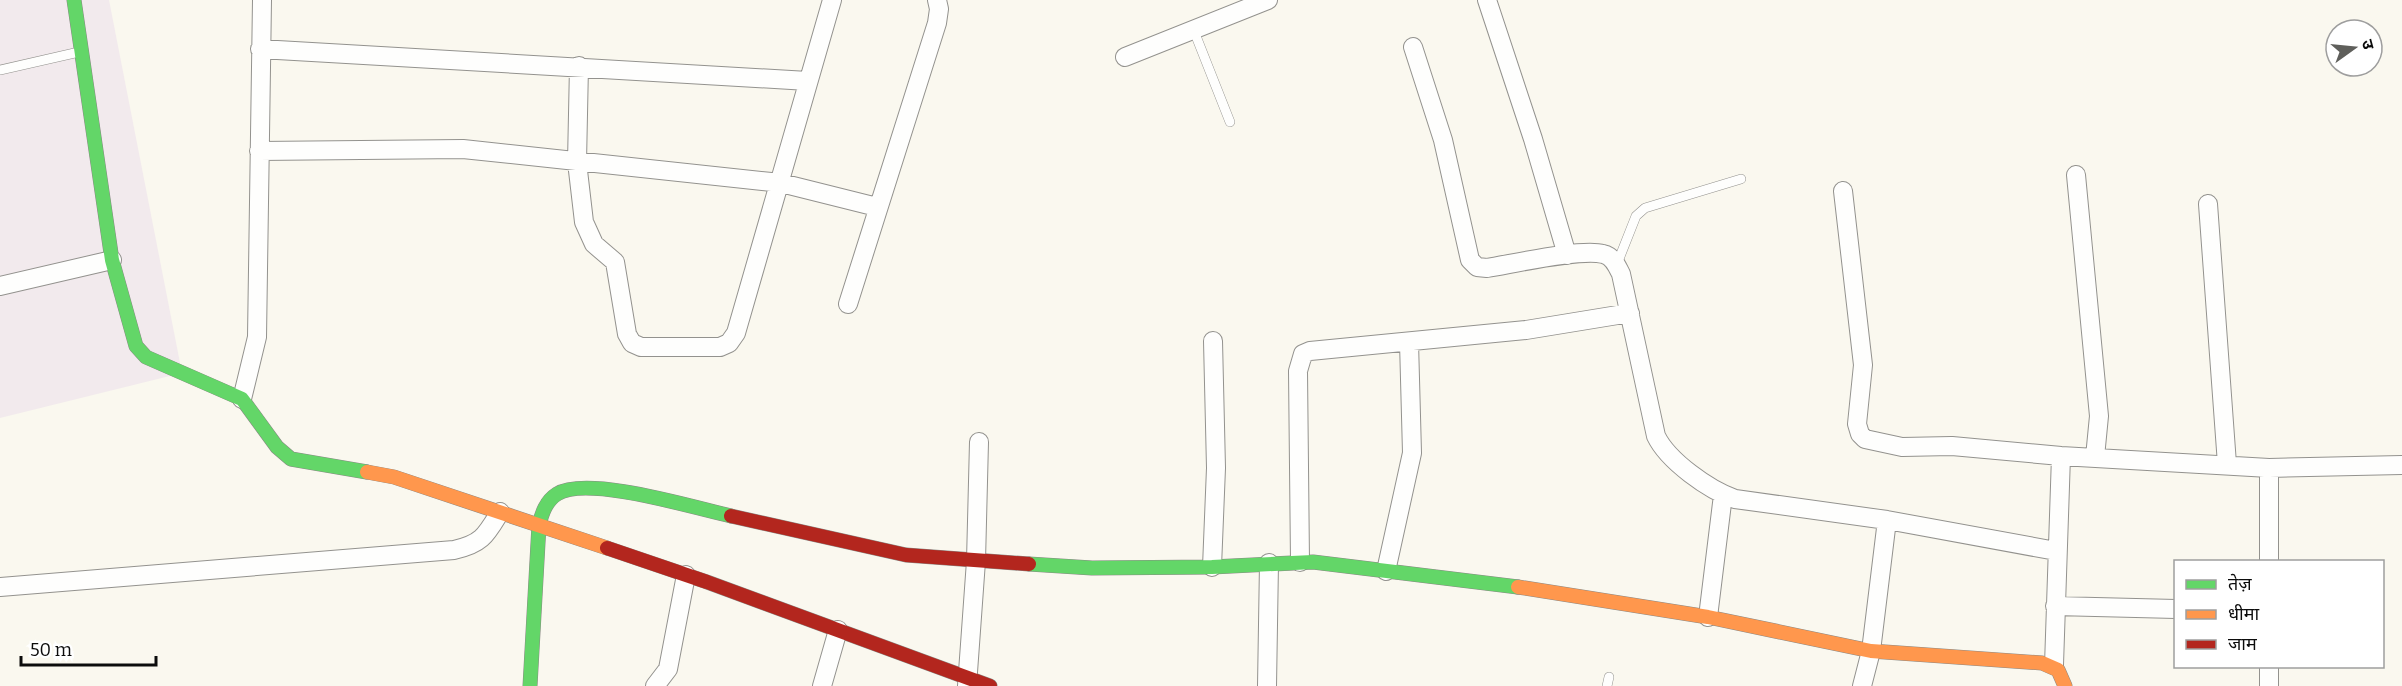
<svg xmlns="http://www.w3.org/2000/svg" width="2402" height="686" viewBox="0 0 2402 686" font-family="Bitter,'Noto Sans Devanagari',serif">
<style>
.industrial{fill:#f2eaed}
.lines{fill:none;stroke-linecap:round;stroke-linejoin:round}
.lane-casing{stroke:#93928e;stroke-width:10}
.street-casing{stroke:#93928e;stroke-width:20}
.fast-casing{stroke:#8a8985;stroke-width:15}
.slow-casing{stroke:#8a8985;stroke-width:15}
.jam-casing{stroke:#8a8985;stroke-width:15}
.lane{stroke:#fefefd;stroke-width:9}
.street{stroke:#fefefd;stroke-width:18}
.fast{stroke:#63d668;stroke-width:14}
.slow{stroke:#ff974d;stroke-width:14}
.jam{stroke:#b3261e;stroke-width:14}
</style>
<rect width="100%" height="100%" fill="#faf8ef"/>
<path class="industrial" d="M0,0H109L182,373L0,418Z"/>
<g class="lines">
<g class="lane-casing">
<path id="lane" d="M1194,31L1230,122
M0,70L79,52
M1617,264L1636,216L1645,208L1741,179
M1607,686L1609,677"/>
</g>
<g class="street-casing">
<path id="street" d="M1487,0L1533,139L1567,255
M1413,47L1443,140L1470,260L1477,267L1487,268C1512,264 1582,248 1603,254C1613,256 1617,266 1621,274L1656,436C1668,461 1709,490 1735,499L1887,520L2056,551
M260,49L808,81
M1125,57L1268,0
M579,66L577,162L584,222L594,244L615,262L627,334L632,343L641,347H720L729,343L736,333L832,0
M259,151L463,149L781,183L877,207
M2076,175L2099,416L2095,457
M1843,191L1863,365L1857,424L1860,434L1865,439L1902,447L1952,446L2061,456L2269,468L2402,465
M2208,204L2227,464
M0,286L112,260
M848,304L937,23L939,9L937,0
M242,399L257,337L262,0
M2269,468V562
M1300,562L1298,371L1303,354L1310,351L1526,330L1630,313
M1212,567L1216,468L1213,341
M1386,571L1412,453L1409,342
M0,587L454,550C482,544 486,535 500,512
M2055,606L2176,609
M1708,617L1723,495
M2054,665L2061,456
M655,686L668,669L686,575
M822,686L838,630
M967,686L976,561L979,442
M1267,686L1269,563
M1862,686L1871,651L1887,520
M2269,686V666"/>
</g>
<g class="fast-casing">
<path id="fast" d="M74,0L112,260L136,346L146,357L242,399L277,447L291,459L367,472
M1029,564L1092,568L1212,567L1313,562L1518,587
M530,686L539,525C542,513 546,501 557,494C587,475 695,508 731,516"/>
</g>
<g class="slow-casing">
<path id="slow" d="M367,472L394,477L607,548
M1518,587L1708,617L1871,651L2042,663L2058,670L2065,686"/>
</g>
<g class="jam-casing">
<path id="jam" d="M731,516L906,555L1029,564
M607,548L707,582L990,686"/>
</g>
<use href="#lane" class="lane"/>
<use href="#street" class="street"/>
<use href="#fast" class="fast"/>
<use href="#slow" class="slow"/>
<use href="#jam" class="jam"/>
</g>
<rect x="2174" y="560" width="210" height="108" fill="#ffffff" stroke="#9e9e9e" stroke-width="1.5"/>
<rect x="2186" y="580" width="30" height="9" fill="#63d668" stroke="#9e9e9e" stroke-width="1.5"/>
<text x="2228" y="590" font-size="18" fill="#0c0c0c">तेज़</text>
<rect x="2186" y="610" width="30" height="9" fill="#ff974d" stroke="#9e9e9e" stroke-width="1.5"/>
<text x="2228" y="620" font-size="18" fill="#0c0c0c">धीमा</text>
<rect x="2186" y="640" width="30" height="9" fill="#b3261e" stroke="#9e9e9e" stroke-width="1.5"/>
<text x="2228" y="650" font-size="18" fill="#0c0c0c">जाम</text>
<g transform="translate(2354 48) rotate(75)"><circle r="28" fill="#ffffff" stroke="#9e9e9e" stroke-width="1.5"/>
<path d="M0-4.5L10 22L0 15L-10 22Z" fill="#5f5f5b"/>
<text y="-9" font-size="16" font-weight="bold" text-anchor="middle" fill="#0c0c0c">उ</text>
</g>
<path d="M21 656v9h135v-9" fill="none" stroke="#0c0c0c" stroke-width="3"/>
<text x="30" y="656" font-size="18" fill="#0c0c0c" stroke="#ffffff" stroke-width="4.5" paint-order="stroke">50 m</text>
</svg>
